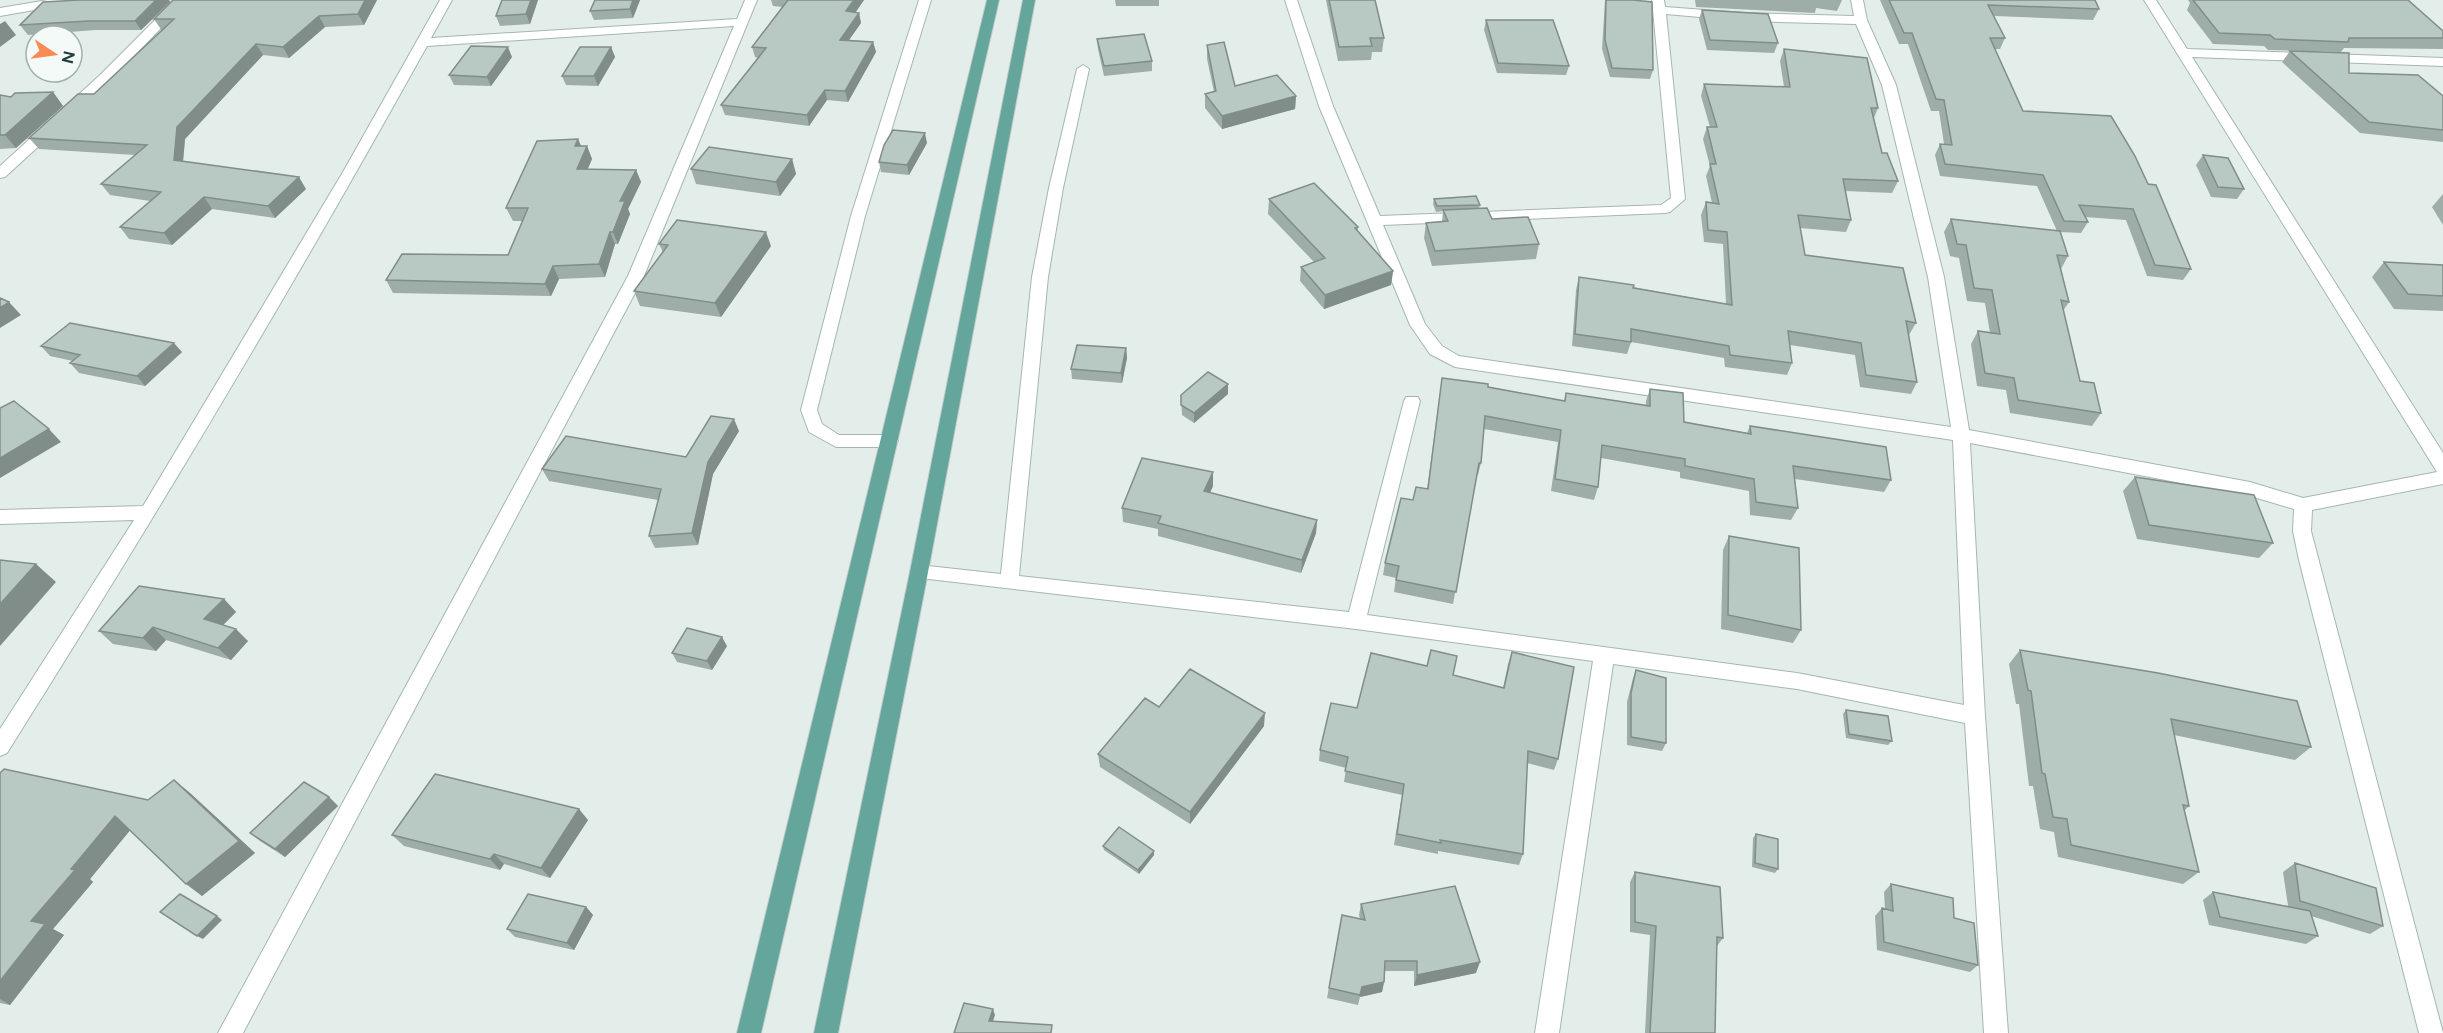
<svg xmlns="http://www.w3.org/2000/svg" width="2443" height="1033" viewBox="0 0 2443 1033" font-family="Figtree,sans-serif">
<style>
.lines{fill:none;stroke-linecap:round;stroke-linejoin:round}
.minor-casing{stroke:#a5b6b2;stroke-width:2}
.primary-casing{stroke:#c1cac8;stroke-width:2}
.minor{fill:#fff;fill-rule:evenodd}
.primary{fill:#64a69b;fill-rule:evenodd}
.wall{fill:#9eada8}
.shaded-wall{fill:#818d88}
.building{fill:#b8c9c3;stroke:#818d88;stroke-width:1.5}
</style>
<rect width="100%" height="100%" fill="#e3eeea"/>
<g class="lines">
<g class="minor-casing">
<path id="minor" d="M48,0H75L69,4L0,16V8Z
M175,0H188L109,82L5,177L0,178V166L99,76Z
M440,0H452L431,38L737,19L745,0H757L644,276L243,1033H218L628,276L734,26L427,46C294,286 153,521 7,753L0,756V729L134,520L0,524V510L143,506L343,172Z
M919,0H931L865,216L817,410L822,424L839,435H889L895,437L898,441L895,445L889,447H836L809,432L801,410L851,216Z
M1285,0H1297L1333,106L1380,216L1661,205L1671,198L1652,0H1664L1665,7L1745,13L1854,16L1851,0H1863L1867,20L1896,85L1944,277L1969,430L2250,482L2303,498L2437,472L2144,0H2156L2187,49L2443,58V66L2192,57L2443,453V484L2312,510L2311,531L2443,1033H2419L2299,560L2293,531L2294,509L2250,496L1970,443L1985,716L2008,1033H1984L1965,723L1797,689L1613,664L1559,1033H1535L1593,661L1356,629L912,577L910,572L912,567L919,565L1001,574L1032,277L1049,188L1077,69L1083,65L1089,69L1063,188L1048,277L1019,576L1349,612L1404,401L1406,397H1418L1420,401L1367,615L1797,673L1964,705L1953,440L1455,367L1430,354L1410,325L1319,106ZM1666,14L1745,21L1856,24L1882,85L1928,277L1951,427L1459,356L1442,346L1425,324L1383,225L1665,213L1670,212L1685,199Z"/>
</g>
<g class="primary-casing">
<path id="primary" d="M987,0H999L761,1033H737Z
M1023,0H1035L928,572L838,1033H814L910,572Z"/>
</g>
<use href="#minor" class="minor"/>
<use href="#primary" class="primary"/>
</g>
<path class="wall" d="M79,0H169L170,2L141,30H96L28,35L20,25Z
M377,0L364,25L325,27L289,58L263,55L185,139L183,162L306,189L275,218L212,209L172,245L129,239L120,227L150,201L110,195L101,184L135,155L39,149L29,138L94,94L162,31L154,19Z
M502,0H538L530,24L500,26L496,16Z
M640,0L633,18L594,20L590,11Z
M771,0H864L855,12L859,13L861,23L849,40L873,42L876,52L848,102L827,100L809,126L725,115L721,105L758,58L755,57L752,47L782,7L773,6Z
M1115,0H1159V6H1116Z
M1326,0H1375L1384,38L1382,52H1372L1371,60L1338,61Z
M1605,0H1633L1653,70L1650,79L1610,77L1602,49Z
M1695,0H1842L1837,11L1816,8L1815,13L1696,7Z
M1880,0H2095L2099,9L2093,20L1994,16L2005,38L2000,49H1995L2023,111L2148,184L2191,269L2183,280L2147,276L2126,220L2085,217L2088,222L2081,233L2060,232L2068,256L2061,269L2069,302L2063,311L2080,381L2101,413L2092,426L2010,413L2006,390L1977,386L1971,344L1978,331L1990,333L1985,303L1967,301L1959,258L1950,256L1944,232L1951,219L2057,231L2037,186L1940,176L1935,155L1940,144H1944L1939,111H1931L1908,44H1899Z
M2188,0H2408L2443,31V49L2344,48L2341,52L2268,50L2264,46L2213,44L2187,10L2190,3Z
M1702,10L1778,43L1774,53L1707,50L1699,19Z
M1486,20L1569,66L1566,75L1497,73L1484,30Z
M1097,39L1152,61V71L1104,76L1098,49Z
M1207,45L1235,86L1296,96L1295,109L1222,129L1205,108V94L1214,92L1207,59Z
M611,47L615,57L598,86L566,85L562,76Z
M1784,49L1878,108L1874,118L1882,153L1898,181L1892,193L1845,191L1851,220L1846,232L1800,228L1805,255L1916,323L1909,335L1917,382L1911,394L1860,387L1855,355L1790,345L1792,363L1787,375L1725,367L1724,358L1631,342L1627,354L1572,346L1576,290L1579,277L1726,304L1723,244L1704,242L1701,215L1706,202L1712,203L1706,176L1710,166L1703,139L1707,127H1710L1701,96L1704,84L1784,87L1780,61Z
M2290,51L2349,73L2443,96V142L2360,133L2282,62Z
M512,57L491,86L454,85L449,75Z
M53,92L63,106L16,148L0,149V95L11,97Z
M578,139L581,146H587L592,159L588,169L636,170L641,182L628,209L630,214L618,244H615L605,277L559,279L551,296L393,293L386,280L508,255L523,221H513L506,208Z
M927,143L909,175L881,172L879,162Z
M2203,155L2244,189L2237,199L2211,197L2196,165Z
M792,159L796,174L780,196L696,184L691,169Z
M2443,194V225L2432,207Z
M1269,199L1358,227V232L1393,271L1391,285L1324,309L1300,281L1301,267L1314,262L1268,214Z
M1434,199L1480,205L1479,208L1492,219L1539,244L1536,259L1432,266L1424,238L1426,223L1442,222L1443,211L1436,212L1433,204Z
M659,244L771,246L721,317L640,306L634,291L663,252Z
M2384,262L2443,265V311L2394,309L2372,277Z
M41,346L182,352L145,386L79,373L70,363L73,361L50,356Z
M1126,348L1127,358L1122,383L1072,379L1071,369Z
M1442,378L1564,401L1566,393L1646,406V401L1650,389L1684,422L1747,433L1750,426L1891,480L1884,492L1795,479L1798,508L1791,520L1750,515L1749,491L1680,478V472L1601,458L1598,487L1594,500L1551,491L1558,442L1484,429L1481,463L1478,475H1477L1453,604L1394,592L1396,578L1383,575L1385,563L1413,500L1427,489Z
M1228,384V394L1194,423L1182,415L1181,395Z
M739,431L713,474L698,545L655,548L649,536L658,500L549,481L542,469L686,457Z
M2135,477L2273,543L2259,558L2137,539L2123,491Z
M1213,486L1210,493L1317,520L1316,533L1301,573L1158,536V529L1123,522L1122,508Z
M1729,536L1801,630L1793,643L1721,629L1723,550Z
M224,599L236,612L223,625L248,641L231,660L166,640L156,651L113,644L99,631Z
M727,646L712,670L677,662L672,653Z
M2020,650L2311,747L2295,760L2174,735L2189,806L2184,811L2199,872L2183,884L2058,857L2054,832L2040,829L2033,786H2029L2019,704H2016L2009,664Z
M1512,652L1558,759L1554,770L1527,763L1523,854L1519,865L1438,851V854L1394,845L1402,795L1344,782L1346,768L1319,761L1320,750L1357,708L1453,675L1503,688L1508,664Z
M1636,670L1666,743L1662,751L1627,745V702L1633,678Z
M1159,707L1264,726L1190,824L1100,767L1098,754Z
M1846,710L1892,741L1888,745L1846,738L1843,714Z
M0,773L148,800L174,780L190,793L255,853L202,896L130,830L90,879L93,882L53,929L64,935L10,1005L0,1003Z
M329,797L338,806L285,857L260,841L250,833Z
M588,820L550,878L504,864L500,870L404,846L392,835Z
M1756,834L1778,869L1775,873L1752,867L1753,838Z
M1103,846L1154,855L1139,874L1104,850Z
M2295,863L2383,926L2370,934L2311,916L2318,936L2306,944L2209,925L2203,900L2213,892L2288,906L2283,872Z
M1635,872L1723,938L1717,946L1715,1033H1645L1650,935L1630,932V882Z
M1891,884L1954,918L1978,965L1970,972L1877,950L1875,916L1882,908L1885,909L1884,892Z
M1361,904L1476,973L1414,986V971H1385L1384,982L1382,992L1360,997L1358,1005L1327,998L1342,915L1360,919L1359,915Z
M586,907L593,915L574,950L515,937L507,929Z"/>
<path class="shaded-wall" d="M156,0H169L170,2L141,30L135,21Z
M365,0H377L364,25L358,14Z
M531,0H538L530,24L526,14Z
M633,0H640L633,18L630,9Z
M854,0H864L849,22L846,11Z
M859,13L861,23L842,50L840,40Z
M319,16L325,27L289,58L283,47Z
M5,21L16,35L0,47V24Z
M873,42L876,52L848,102L845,91Z
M256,44L263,55L185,139L182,172L174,160L177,127Z
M508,47L512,57L491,86L487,77Z
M611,47L615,57L598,86L594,76Z
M825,90L827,100L809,126L807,115Z
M53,92L63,106L16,148L5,135Z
M1296,96L1295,109L1222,129V116Z
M925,133L927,143L909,175L907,165Z
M578,139L583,151L575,146Z
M587,146L592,159L582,181L577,169Z
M792,159L796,174L780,196L776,182Z
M636,170L641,182L628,209L630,214L618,244L613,232L620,201Z
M299,177L306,189L275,218L268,206Z
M204,197L212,209L172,245L164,233Z
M610,232L615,244L605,277L599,264Z
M766,232L771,246L721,317L715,303Z
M553,266L559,279L551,296L545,284Z
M1393,271L1391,285L1324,309L1325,295Z
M9,302L21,315L0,328V308Z
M174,343L182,352L145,386L137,376Z
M1126,348L1127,358L1122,383L1121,373Z
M1228,384V394L1194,423V413Z
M734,419L739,431L713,474L698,545L692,533L708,462Z
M49,429L61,442L0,478V458Z
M1213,472V486L1204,505V491Z
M1317,520L1316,533L1301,573L1302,560Z
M36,564L56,582L0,646V604Z
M224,599L236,612L216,632L204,619Z
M153,627L166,640L156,651L143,638Z
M236,629L248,641L231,660L218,648Z
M722,637L727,646L712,670L707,661Z
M1265,713L1264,726L1190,824V812Z
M174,780L190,793L255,853L202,896L186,884Z
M329,797L338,806L285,857L275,849Z
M579,809L588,820L550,878L541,868Z
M115,816L132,828L90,879L93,882L53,929L64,935L10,1005L0,999V981L31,921L71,869Z
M1154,851V855L1139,874L1138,870Z
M494,854L504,864L500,870L490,859Z
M586,907L593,915L574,950L567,943Z
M217,916L222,920L203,939L197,936Z
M1480,962L1476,973L1414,986L1417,975Z
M1384,982L1382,992L1360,997L1362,987Z
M993,1009L995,1015L991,1027L989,1021Z"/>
<path class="building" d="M79,0H156L135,21H89L20,25L43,2Z
M173,0H365L358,14L319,16L283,47L256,44L177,127L174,160L299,177L268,206L204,197L164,233L120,227L161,192L101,184L147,145L29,138L78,94H94L174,19H154Z
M502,0H531L526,14L496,16Z
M595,0H633L630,9L590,11Z
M788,0H854L846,11L859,13L840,40L873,42L845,91L825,90L807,115L721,105L766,48L752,47Z
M1329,0H1375L1384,38H1370L1372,46L1339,47Z
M1606,0H1633L1652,2L1653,70L1612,68L1605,40Z
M1889,0H2095L2099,9L1988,5L2005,38H1990L2023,111L2111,116L2135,156L2148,184L2156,185L2191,269L2155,265L2133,209L2079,205L2088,222L2064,221L2043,175L1945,164L1940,144L1952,145L1944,100L1936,99L1912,33H1904Z
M2193,0H2408L2443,31V38H2349L2348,42L2275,39L2270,35L2219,33Z
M1702,10L1768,14L1778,43L1710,40Z
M1486,20H1553L1569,66L1498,63Z
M1144,34L1152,61L1104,66L1097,39Z
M1224,42L1235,86L1277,75L1296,96L1222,116L1205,94L1216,91L1207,45Z
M471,46L508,47L487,77L449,75Z
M580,47H611L594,76H562Z
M1784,49L1867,58L1878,108H1871L1882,153H1887L1898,181L1843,179L1851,220L1798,215L1805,255L1903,268L1916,323L1906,321L1917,382L1866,375L1861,343L1788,331L1792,363L1730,355L1729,346L1631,329V342L1575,334L1579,277L1634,285L1633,288L1732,305L1727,232L1708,230L1706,202L1719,204L1710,164H1716L1707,127H1717L1704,84L1790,87Z
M2290,51L2349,53V73L2418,75L2443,96V130L2369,122Z
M53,92L5,135H0V95L11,97L15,93Z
M893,130L925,133L907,165L879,162L884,145Z
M578,139L575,146H587L577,169L636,170L620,201H625L613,232H610L599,264L553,266L545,284L386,280L402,254L508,255L528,208H506L537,141Z
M709,147L792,159L776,182L691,169Z
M2203,155L2228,158L2244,189L2218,187Z
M1314,183L1358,227L1355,228L1393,271L1325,295L1301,267L1325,258L1269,199Z
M1476,196L1480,205L1437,206L1434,199Z
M1487,208L1492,219L1528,217L1539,244L1435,251L1426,223L1448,221L1443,210Z
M1951,219L2060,231L2068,256L2057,255L2069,302L2061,300L2080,381L2094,383L2101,413L2018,400L2014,378L1985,373L1978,331L2000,334L1992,290L1974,288L1966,245L1957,244Z
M677,220L766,232L715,303L634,291L668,245L659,244Z
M2384,262L2443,265V296L2408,294Z
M0,298L9,302L0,308Z
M70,323L174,343L137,376L70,363L80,355L41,346Z
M1077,345L1126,348L1121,373L1071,369Z
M1208,372L1228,384L1194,413L1181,405V395Z
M1442,378L1488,384V387L1565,401L1566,393L1650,406V389L1683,393L1684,422L1751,434L1750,426L1886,447L1891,480L1793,466L1798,508L1756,502L1754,479L1685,466V459L1602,445L1598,487L1555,479L1561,430L1485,416L1481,463H1479L1456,592L1396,580L1399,566L1385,563L1401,498L1413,500L1416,487L1428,489Z
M14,401L49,429L0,458V408Z
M711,416L734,419L708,462L692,533L649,536L661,489L542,469L566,436L686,457Z
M1142,458L1213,472L1204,491L1317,520L1302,560L1158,523L1161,516L1122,508Z
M2135,477L2254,495L2273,543L2149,525Z
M1729,536L1799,548L1801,630L1728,615Z
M0,560L36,564L0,604Z
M139,586L224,599L204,619L236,629L218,648L153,627L143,638L99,631Z
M687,628L722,637L707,661L672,653Z
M1431,650L1457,656L1453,675L1504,688L1512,652L1574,667L1558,759L1528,751L1523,854L1440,840L1441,843L1397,834L1404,784L1345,771L1348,757L1320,750L1331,703L1357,708L1371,653L1427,666Z
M2020,650L2158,673L2297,701L2311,747L2171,719L2189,806L2183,805L2199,872L2071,845L2067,819L2053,817L2045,774L2042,773L2031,691L2028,690Z
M1190,669L1265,713L1190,812L1098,754L1145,698L1159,707Z
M1636,670L1666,678V743L1631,737V693Z
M1846,710L1888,716L1892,741L1849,734Z
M4,769L148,800L174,780L239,841L186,884L115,816L71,869L75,870L31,921L45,924L0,981V773Z
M435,774L579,809L541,868L494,854L490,859L392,835Z
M304,782L329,797L275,849L250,833Z
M1119,827L1154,851L1138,870L1103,846Z
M1756,834L1778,839V869L1755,863Z
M2295,863L2376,888L2383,926L2300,901Z
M1635,872L1720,887L1723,938L1717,937L1715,1033H1650L1656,926L1635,922Z
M1891,884L1953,898L1954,918L1974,923L1978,965L1884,942L1882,908L1893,911Z
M1455,886L1480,962L1417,975V961H1385L1384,982L1362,987L1360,995L1329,988L1342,915L1365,920L1361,904Z
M2213,892L2310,911L2318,936L2220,917Z
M180,894L217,916L197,936L160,912Z
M528,894L586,907L567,943L507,929Z
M964,1003L993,1009L989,1021L1052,1025L1051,1033H954Z"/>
<g transform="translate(54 54) rotate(103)"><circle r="28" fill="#f4faf7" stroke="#a0b0ac" stroke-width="1.5"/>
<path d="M0-4.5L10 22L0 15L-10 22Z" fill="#fb8b54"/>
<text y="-9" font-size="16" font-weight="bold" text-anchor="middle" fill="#21403b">N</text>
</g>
</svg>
